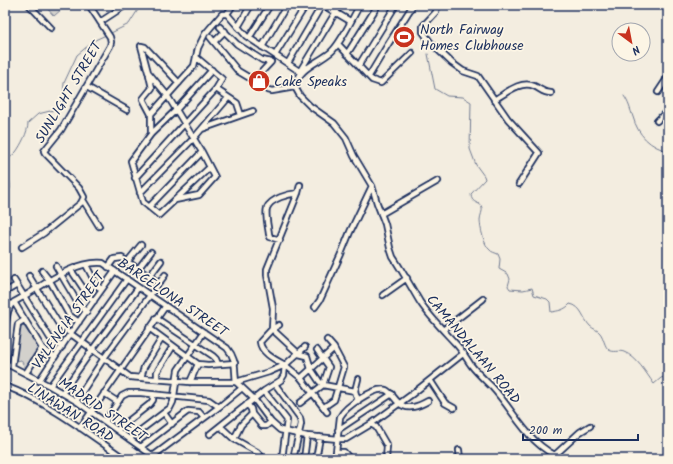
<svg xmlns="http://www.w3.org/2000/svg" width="673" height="464" viewBox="0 0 673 464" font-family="Kalam,sans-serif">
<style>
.green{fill:#d3d1cc;stroke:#778095}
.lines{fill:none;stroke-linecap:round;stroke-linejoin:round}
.stream{stroke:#707a91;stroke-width:1}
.minor-casing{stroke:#1b2f5e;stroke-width:8}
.minor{stroke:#fcf5e5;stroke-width:4.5}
.labels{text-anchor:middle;stroke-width:3.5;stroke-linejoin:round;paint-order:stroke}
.poi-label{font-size:14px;fill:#1b2f5e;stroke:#fcf5e5;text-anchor:start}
.street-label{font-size:14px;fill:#1b2f5e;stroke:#fcf5e5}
</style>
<rect width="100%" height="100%" fill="#f3ede0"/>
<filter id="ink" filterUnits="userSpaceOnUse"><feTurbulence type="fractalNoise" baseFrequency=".025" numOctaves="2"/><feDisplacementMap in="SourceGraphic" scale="8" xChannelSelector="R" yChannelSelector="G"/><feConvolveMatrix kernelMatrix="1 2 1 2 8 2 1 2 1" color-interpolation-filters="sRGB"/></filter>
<g filter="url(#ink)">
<path class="green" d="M44,5H58L62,9L54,16Z
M404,28L412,33L404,46L396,42Z
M21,322L40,350L24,374L21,373L24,366L21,360L17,361L14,366L18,327Z"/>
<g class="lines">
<path class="stream" d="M111,33L129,24L141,5
M428,54L435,89L447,96L463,97L471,102L470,149L476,165L484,176L485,179L471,194C471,205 481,201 482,208C483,211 480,216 480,220C480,227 484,246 490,250C491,252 496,253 498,254L500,259L499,269L508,274L510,279L508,286L510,289L523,290L532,288L534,295L547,299L550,302L551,312C558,311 565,310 570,304C582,306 583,319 590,326C593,329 598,330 600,333C604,338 604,346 609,350C614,353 619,350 624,352C637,357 646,373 654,384L661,378L668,376
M624,96C629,103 630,109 633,117C638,135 650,147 668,151
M5,192L10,189C11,180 6,172 7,164C8,158 12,156 16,152C21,145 28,132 28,123L38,114L54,110L58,103L63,98L64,83L77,55L95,40L106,35"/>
<g class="minor-casing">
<path id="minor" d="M29,5L51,28
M323,5L350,21
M360,5C352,18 342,42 331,52C318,63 298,68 295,87L300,96L310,106L334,123L346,138L354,156L372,186L377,203L385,224L390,248L393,257C403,272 411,287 420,302C430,317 443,330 455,343C462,350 466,358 471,365C477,373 485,380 492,387C516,413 529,447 564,459
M437,5L436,12L423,26V32L431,43L452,63L463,71L478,76L508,119L539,153L519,184
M227,14L233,5
M100,22L126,5
M220,27L237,44L262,60L271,62L255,79
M238,27L251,5
M210,37L214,42L225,31
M249,38L270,5
M214,42L238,71L248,77L255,79L268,90L272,91L295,87
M338,44L372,80L381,83L412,53
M141,46L148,72L167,95L202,152
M141,46L145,47L179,83
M262,47L287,5
M347,54L378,5
M275,55L306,5
M288,63L322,5
M359,65L396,5
M300,71L340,5
M149,75L152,88L143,99L151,114
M369,76L387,46L413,5
M87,87L127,110
M216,89L237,103L241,115
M658,92L668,77
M494,100C505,94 520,80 534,86C541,89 543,93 551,93
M657,121L668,110
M202,129L253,111
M151,134V114L194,66L198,48L205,34L222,14H227L246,36L302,73
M209,168L159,215L143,202L131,161L151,134L176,110L212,70
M135,178L216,89L222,79L196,57
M300,185L298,193L267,269V275L273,308L272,329L299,354L307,356L311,369L319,381L323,385L355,391L358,401
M140,193L194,138L228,98
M83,200L99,226
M149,207L202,152L215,177L199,195L175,200
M381,214L438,181
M280,240L270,237L269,234C268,226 265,215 267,208C271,198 289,194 298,193
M22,247L44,233L81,203L84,197L79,188L45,153L44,151L61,130L110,46L111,42L110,37L89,5
M128,261L141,245
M86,265L97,286L102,289
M56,266L79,305L87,312
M108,267L114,259L122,258L159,283
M138,269L151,252
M71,270L89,297L94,301
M42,271L50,281L69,315L79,322
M29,276L60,326L130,377L190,382H236L269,372L285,365L305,347
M149,277L161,261
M14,280L50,338L62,347
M5,292L17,285
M383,295L407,278
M14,302L42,348L55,357
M315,307L320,300L341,254L350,232L372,186
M156,318L213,356L216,359L218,364
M149,328L198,364L208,365L235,363
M5,330C7,321 6,308 14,302C39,289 72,260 103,263L227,348C237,360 234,367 236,382L254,399L271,422L280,430L307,436L338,439H346L371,424L411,395L464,353
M443,330L483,299
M5,363L50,386L76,401L153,456L219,407L242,388
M285,365L301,378L327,412
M12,366L18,324L24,320
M26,373L42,348
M141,378L144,367L162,338
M301,378L334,348
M157,379V372L173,346
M430,380L445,403L454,408
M39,381L70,334L115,271
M190,382L198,364
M275,384L300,418L301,424L293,459
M5,386C46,401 89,434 125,459
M50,386L127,279
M264,391L287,420L282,459
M355,391L358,379
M62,393L92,350L138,288
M104,393L118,402
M76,401L104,358L165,275
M300,403L323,385L329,367L317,350
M324,407L334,400L344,367L334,348L327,340
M164,413L172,424
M252,414L262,426H266L271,422
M104,421L106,420L122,396L128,393H141L209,400L219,407
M371,424L376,427L387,446L386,459
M220,426L234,439L257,452L264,459
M80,428L165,307
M117,430L150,404L153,400V395
M338,430L392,394
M210,434L264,391L281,380L284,375L285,365C276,360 261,353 260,342L272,329L279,325
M129,439L170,408L173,402L178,370L204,332
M234,439L241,425L252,414L251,409L247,404
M141,447L188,411L199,412L204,418
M459,450L460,459
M336,452H344L350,459
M555,455L580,432L590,426
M304,459L307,436
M316,459L320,437
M336,459V452L340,417C345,407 375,386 386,390C392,393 394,399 399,403C408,411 419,406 428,401"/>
</g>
<use href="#minor" class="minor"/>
</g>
</g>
<defs>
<g id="stadium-disc" transform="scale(1.15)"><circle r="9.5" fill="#c8321e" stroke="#fcf5e5"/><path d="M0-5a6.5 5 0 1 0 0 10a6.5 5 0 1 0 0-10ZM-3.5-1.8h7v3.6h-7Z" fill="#fff"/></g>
<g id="shop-disc" transform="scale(1.15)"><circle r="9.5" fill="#c8321e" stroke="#fcf5e5"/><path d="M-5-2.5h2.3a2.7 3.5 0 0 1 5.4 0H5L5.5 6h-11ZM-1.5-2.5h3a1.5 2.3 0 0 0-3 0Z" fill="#fff"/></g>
</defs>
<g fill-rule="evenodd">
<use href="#stadium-disc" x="404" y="37"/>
<use href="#shop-disc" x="259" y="81"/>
</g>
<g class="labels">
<g class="poi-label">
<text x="420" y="34">North Fairway<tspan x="420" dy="16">Homes Clubhouse</tspan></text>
<text x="274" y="86">Cake Speaks</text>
</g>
<g class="street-label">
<text transform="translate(68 92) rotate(-59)" y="5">SUNLIGHT STREET</text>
<text transform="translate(173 297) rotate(34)" y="5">BARCELONA STREET</text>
<text transform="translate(68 320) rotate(-55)" y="5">VALENCIA STREET</text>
<text transform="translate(474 349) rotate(50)" y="5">CAMANDALAAN ROAD</text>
<text transform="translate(103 409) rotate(34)" y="5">MADRID STREET</text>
<text transform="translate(71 412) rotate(32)" y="5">LINAWAN ROAD</text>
</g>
</g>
<rect width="673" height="464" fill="none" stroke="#fcf5e5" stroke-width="20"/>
<rect x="10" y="10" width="653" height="444" fill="none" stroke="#1b2f5e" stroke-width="1.5" filter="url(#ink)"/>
<g transform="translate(631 42) rotate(148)"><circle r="19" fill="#fcf5e5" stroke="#a2a6af"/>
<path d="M0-3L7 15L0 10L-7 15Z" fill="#c8321e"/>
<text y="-6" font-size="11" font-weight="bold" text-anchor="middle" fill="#1b2f5e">N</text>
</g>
<path d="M523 434v6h115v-6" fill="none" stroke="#1b2f5e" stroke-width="2"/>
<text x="529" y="434" font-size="12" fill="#1b2f5e" stroke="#fcf5e5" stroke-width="3" paint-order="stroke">200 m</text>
</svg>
